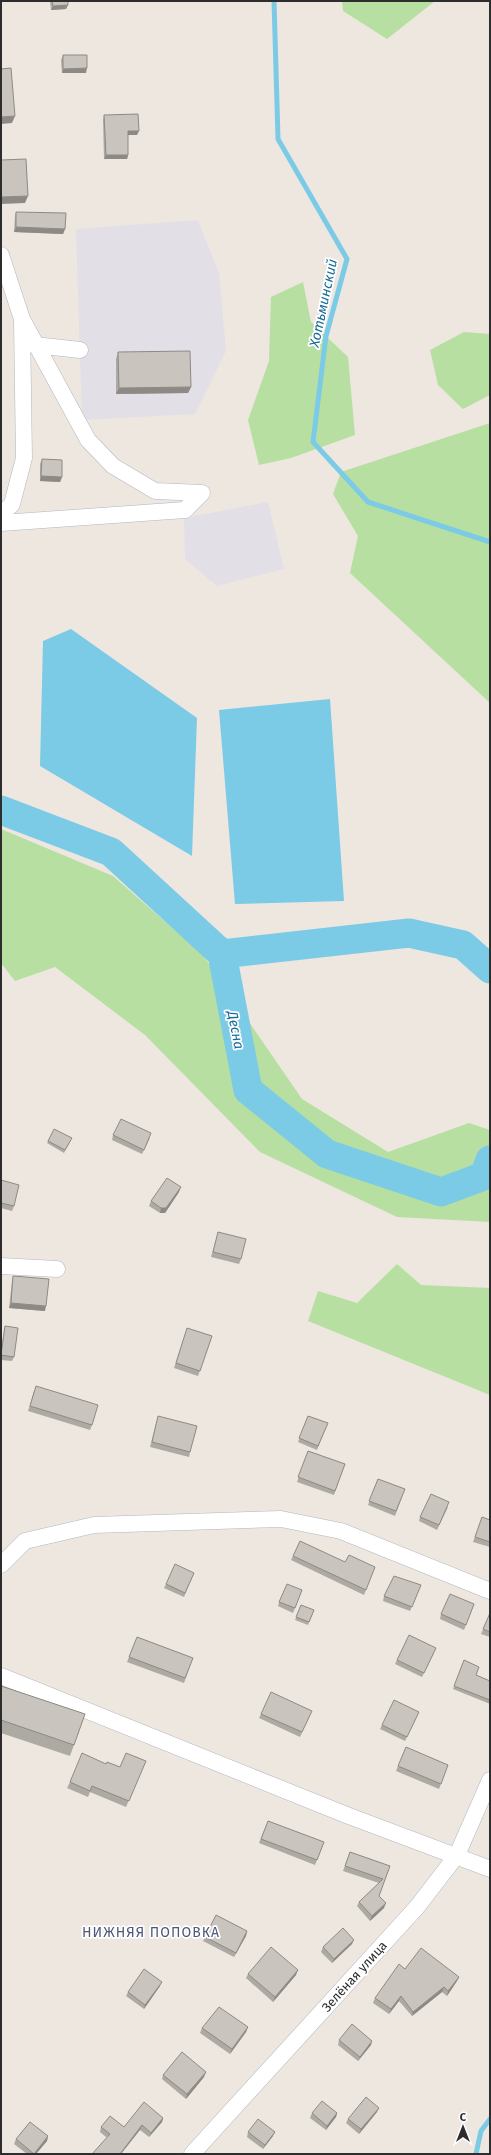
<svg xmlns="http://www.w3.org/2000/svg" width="491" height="2155" viewBox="0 0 491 2155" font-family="'Fira Sans',sans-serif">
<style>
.industrial{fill:#e2e0e6}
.green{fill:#b7dfa1}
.water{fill:#7bcbe7}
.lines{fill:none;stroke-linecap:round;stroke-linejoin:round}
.stream{stroke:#7bcbe7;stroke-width:5}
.river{stroke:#7bcbe7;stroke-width:29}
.minor-casing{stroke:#b3b6bf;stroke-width:17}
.minor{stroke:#fff;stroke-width:16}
.wall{fill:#ada9a3}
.shaded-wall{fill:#8d8a85}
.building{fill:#c9c5be;stroke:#8d8a85}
.labels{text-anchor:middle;stroke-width:3.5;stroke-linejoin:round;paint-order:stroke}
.street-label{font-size:13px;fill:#2d2d2d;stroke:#fff}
.water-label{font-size:14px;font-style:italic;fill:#176b96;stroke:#fff}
.neighbourhood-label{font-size:14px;letter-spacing:1px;fill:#4f587b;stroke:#fff}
</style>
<rect width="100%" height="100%" fill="#ede7e0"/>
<path class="industrial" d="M198,220L219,273L226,351L195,414L82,420L76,229Z
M268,502L284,569L217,586L185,559L184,518Z"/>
<path class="green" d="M342,1H435L387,39L343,11Z
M303,282L311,322L348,357L355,435L291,458L259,465L248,420L269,361L271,297Z
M464,332L490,334V395L463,409L438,385L430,350Z
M490,423V703L350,573L358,536L333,494L341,472Z
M1,829L113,876L203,955L302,1099L388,1152L469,1123L490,1130V1222L397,1217L260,1152L145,1035L55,967L15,981L1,963Z
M397,1264L421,1285L490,1288V1395L308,1321L318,1291L357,1303Z"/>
<path class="water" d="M71,629L197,718L192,856L40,766L43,641Z
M330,699L344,901L235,904L219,710Z"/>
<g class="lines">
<path class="stream" d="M274,1L278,139L347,259L326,336L313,442L368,502L490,542
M476,2154L481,2131L490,2119"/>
<path class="river" d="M1,810L111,852L222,954L248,1090L327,1154L441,1192L484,1176L490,1160
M222,954L409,933L463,945L490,969"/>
<g class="minor-casing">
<path id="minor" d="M1,255L22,319L88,440L113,466L155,491L202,493
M35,345L80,350
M1,515L12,504L24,458L22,323
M1,523L185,510L202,493
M1,1266L57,1269
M1,1565L25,1541L94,1525L281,1519L341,1531L490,1591
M1,1676L349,1816L490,1869
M192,2154L417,1907L457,1855L490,1780"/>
</g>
<use href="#minor" class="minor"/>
</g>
<path class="wall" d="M50,1H68V5L66,9L51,10Z
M63,55L86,73H62L61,60Z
M104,115L137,135H128V155L127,159H104L103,120Z
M16,212L65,229L63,234L14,232L15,216Z
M118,352L191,387L188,393L116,394V359Z
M42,459L62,477L60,482L40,481V464Z
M113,1135L150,1138L142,1154L112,1140Z
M71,1140L64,1153L47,1143L48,1141Z
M1,1180L14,1206L12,1211L1,1208Z
M179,1192L165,1213H160L149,1206L151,1201Z
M218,1232L241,1259L239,1264L211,1257Z
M13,1276L45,1311L9,1308L12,1281Z
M5,1326L14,1357L12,1361L1,1360V1349L4,1331Z
M187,1328L212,1336L198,1376L174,1368Z
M34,1391L92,1425L90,1430L28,1411Z
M158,1416L190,1452L189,1457L150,1447Z
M308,1416L328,1423L317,1450L298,1442Z
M308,1451L345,1464L334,1495L297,1482Z
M378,1479L405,1489L395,1516L368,1505Z
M448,1507L437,1530L419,1521L420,1517Z
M482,1517L490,1520V1547L473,1542Z
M293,1556L345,1562L375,1567L364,1595L291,1560Z
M194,1573L184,1597L164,1588L166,1584Z
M421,1585L410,1611L383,1601L384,1596Z
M302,1590L293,1613L278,1606L279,1602Z
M474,1604L464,1630L440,1619L441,1614Z
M301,1605L314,1610L308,1625L295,1620Z
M490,1613V1637L481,1634Z
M137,1637L193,1658L184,1683L127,1662Z
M434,1653L422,1677L395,1664L397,1660Z
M464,1660L476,1675L490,1681V1704L453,1689Z
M1,1686L85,1714L70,1756L1,1733Z
M261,1714L310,1715L300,1737L259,1718Z
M417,1716L405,1741L380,1729L382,1725Z
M106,1764L120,1767H143L126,1807L90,1792L88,1797L67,1788L70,1782Z
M448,1765L439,1789L396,1771L398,1766Z
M268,1821L324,1842L315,1865L259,1843Z
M350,1852L390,1866L379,1896L384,1908L370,1921L357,1906L359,1902L379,1883L343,1871Z
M247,1931L246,1936L234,1957L203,1941L205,1937Z
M352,1944L332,1963L321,1952L323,1947Z
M405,1969L459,1977L457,1981L447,1996L442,1992L412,2016L399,2001L389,2014L373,2003L375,1998Z
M248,1974L296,1975L273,2002L246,1978Z
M160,1986L144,2009L126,1996L128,1992Z
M248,2027L246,2032L230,2054L200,2033L202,2028Z
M339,2040L371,2045L358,2061L338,2045Z
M163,2075L204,2077L186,2099L162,2079Z
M377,2112L359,2134L346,2123L348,2119Z
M312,2113H337L336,2117L326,2130L310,2118Z
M163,2118L162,2122L149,2137L140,2130L106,2137L100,2132L101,2127H124Z
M248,2132L273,2136L263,2149L247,2137Z
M48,2136L47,2141L36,2154H27L14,2144L16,2139Z"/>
<path class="shaded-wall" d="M68,5L66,9L51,10L53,6Z
M87,68L86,73H62L63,69Z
M15,116L12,123L1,124V117Z
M128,131H139L137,135H127Z
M106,155H128L127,159H104Z
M28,196L25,203L1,204V197Z
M16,227L65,229L63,234L14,232Z
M191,387L188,393L116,394L119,388Z
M41,476L62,477L60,482L40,481Z
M181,1187L179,1192L165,1213H160L161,1208Z
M11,1303L46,1306L45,1311L9,1308Z
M386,1903L384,1908L370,1921L372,1916Z
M247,1931L246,1936L234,1957Z
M354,1940L352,1944L332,1963L334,1959Z
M298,1970L296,1975L273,2002L275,1997Z
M459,1977L457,1981L447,1996L448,1991Z
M162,1982L160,1986L144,2009L145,2005Z
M444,1987L442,1992L412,2016L413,2012Z
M401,1996L399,2001L389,2014L391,2009Z
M248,2027L246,2032L230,2054L232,2049Z
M372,2041L371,2045L358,2061L360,2057Z
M206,2072L204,2077L186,2099L187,2094Z
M379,2108L377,2112L359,2134L361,2129Z
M337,2113L336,2117L326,2130L327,2126Z
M163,2118L162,2122L149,2137L151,2133Z
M142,2125L140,2130L121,2154H120Z
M275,2132L273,2136L263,2149L265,2145Z
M48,2136L47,2141L36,2154H34Z"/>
<path class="building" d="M52,1H68V5L53,6Z
M63,55H87V68L63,69Z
M11,68L15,116L1,117V69Z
M138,114L139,131H128V155H106L104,115Z
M26,159L28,196L1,197V160Z
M16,212L66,213L65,229L16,227Z
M190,351L191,387L119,388L118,352Z
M42,459L62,460V477L41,476Z
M121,1119L151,1133L144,1150L113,1135Z
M54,1129L72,1138L65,1150L48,1141Z
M167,1178L181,1187L166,1208H161L151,1201Z
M1,1180L19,1185L14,1206L1,1203Z
M218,1232L246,1239L241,1259L213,1252Z
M13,1276L49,1279L46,1306L11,1303Z
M5,1326L18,1328L14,1357L1,1355Z
M187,1328L212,1336L200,1371L176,1363Z
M36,1386L98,1405L92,1425L30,1406Z
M158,1416L197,1426L190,1452L152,1442Z
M308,1416L328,1423L318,1446L299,1438Z
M308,1451L345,1464L335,1491L298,1477Z
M378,1479L405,1489L396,1511L369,1501Z
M431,1494L449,1502L439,1525L420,1517Z
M482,1517L490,1520V1542L475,1537Z
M300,1541L345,1562L349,1555L375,1567L366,1590L293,1556Z
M175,1564L194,1573L185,1593L166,1584Z
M394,1576L421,1585L412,1607L384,1596Z
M287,1584L302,1590L295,1608L279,1602Z
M450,1594L474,1604L466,1625L441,1614Z
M301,1605L314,1610L309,1622L296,1617Z
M490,1613V1632L483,1629Z
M409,1635L436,1648L424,1673L397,1660Z
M137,1637L193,1658L185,1678L129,1657Z
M464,1660L479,1667L476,1675L490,1681V1700L454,1686Z
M1,1686L85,1714L74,1745L1,1720Z
M271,1692L312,1711L302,1732L261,1714Z
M394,1700L419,1712L407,1737L382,1725Z
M406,1747L448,1765L441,1784L398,1766Z
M82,1753L106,1764L107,1762L120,1767L126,1753L146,1761L129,1801L92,1786L90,1791L70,1782Z
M268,1821L324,1842L317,1860L261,1839Z
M350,1852L390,1866L379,1896L386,1903L372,1916L359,1902L383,1879L345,1866Z
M216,1915L247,1931L236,1953L205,1937Z
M343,1928L354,1940L334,1959L323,1947Z
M271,1947L298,1970L275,1997L248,1974Z
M421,1948L459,1977L448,1991L444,1987L413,2012L401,1996L391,2009L375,1998L399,1964L405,1969Z
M144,1969L162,1982L145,2005L128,1992Z
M219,2007L248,2027L232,2049L202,2028Z
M352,2024L372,2041L360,2057L339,2040Z
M182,2052L206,2072L187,2094L163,2075Z
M366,2097L379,2108L361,2129L348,2119Z
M322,2101L337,2113L327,2126L312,2113Z
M144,2102L163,2118L151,2133L142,2125L120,2154H92L110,2134L101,2127L110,2116L124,2127Z
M258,2119L275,2132L265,2145L248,2132Z
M30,2122L48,2136L34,2154L16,2139Z"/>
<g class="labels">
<g class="street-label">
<text transform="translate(354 1976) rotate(-48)" y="5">Зелёная улица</text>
</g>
<g class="water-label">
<text transform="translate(323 303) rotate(-78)" y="5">Хотьминский</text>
<text transform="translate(236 1030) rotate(79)" y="5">Десна</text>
</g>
<g class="neighbourhood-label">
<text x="151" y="1937">НИЖНЯЯ ПОПОВКА</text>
</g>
</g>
<rect width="491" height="2155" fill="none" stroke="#2d2d2d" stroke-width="4"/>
<g transform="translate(463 2127)" stroke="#ffffff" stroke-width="3" paint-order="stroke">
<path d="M0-3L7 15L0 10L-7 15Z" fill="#2d2d2d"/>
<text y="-6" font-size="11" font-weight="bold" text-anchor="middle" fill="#2d2d2d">С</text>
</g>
</svg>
